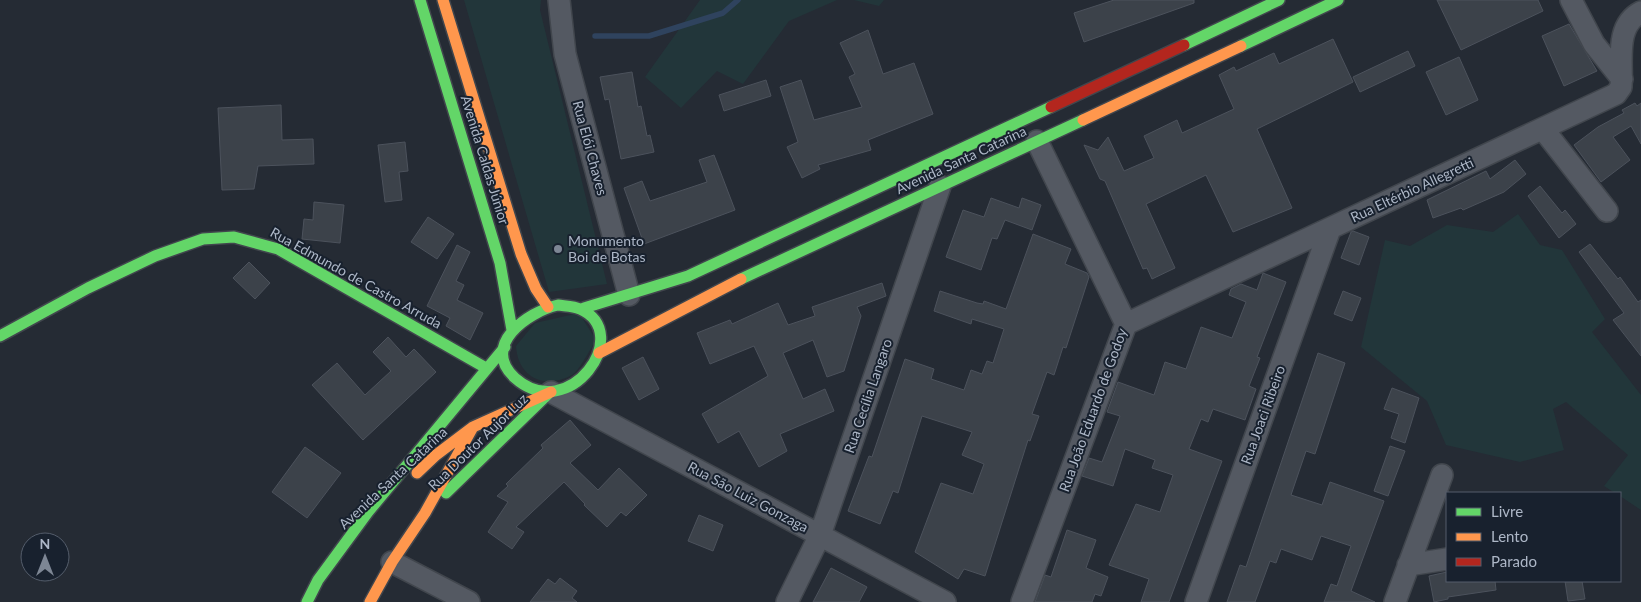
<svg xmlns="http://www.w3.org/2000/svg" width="1641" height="602" viewBox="0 0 1641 602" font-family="Lato,sans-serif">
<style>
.green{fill:#22363a}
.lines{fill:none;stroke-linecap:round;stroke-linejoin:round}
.stream{stroke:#2f435e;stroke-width:5.5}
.building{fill:#3c424a;stroke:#4c525c}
.street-casing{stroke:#41464d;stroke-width:24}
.fast-casing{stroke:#41464d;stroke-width:14}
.slow-casing{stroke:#41464d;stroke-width:14}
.jam-casing{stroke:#41464d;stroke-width:14}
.street{stroke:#545962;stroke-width:21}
.fast{stroke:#63d668;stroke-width:11}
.slow{stroke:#ff974d;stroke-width:11}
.jam{stroke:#b3261e;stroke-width:11}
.poi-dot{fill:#7d8694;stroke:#18212e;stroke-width:2}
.labels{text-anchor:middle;stroke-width:4;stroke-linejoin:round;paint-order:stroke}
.street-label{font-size:14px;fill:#adb7c7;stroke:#18212e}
.poi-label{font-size:14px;fill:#adb7c7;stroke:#18212e;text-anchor:start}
</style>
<rect width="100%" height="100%" fill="#252b34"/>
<path class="green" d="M464,0H541L540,10L607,284L549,292Z
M700,0H837L789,21L743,84L717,71L681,108L645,77Z
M854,0H884L879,6Z
M1518,214L1540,245L1562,250L1605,319L1592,332L1641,395V510L1620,496V493H1615L1604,486L1628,455L1566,402L1553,409L1564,450L1520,462L1446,445L1427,401L1361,347L1385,240L1410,246L1447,225L1493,232Z
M579,313L596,340C591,348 579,371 572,375C545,390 518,378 516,346L535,323Z"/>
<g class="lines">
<path class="stream" d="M595,36H649L723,13L738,0"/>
</g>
<path class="building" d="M1114,0H1194V3L1084,42L1074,13Z
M1437,0H1538L1543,11L1461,50Z
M1569,24L1597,71L1564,86L1542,36Z
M868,30L883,74L914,63L933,114L868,140L871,150L818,165L820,169L802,178L787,147L798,142L780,87L801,80L814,120L862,107L849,77L855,74L840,43Z
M1333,39L1353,82L1257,129L1292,208L1233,232L1206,175L1146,204L1175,268L1152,279L1147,268L1143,269L1105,181L1100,179L1084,145L1098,150L1108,137L1124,171L1154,158L1144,136L1177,120L1182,133L1234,109L1219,75L1234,67L1236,71L1274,53L1279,64Z
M1408,51L1415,66L1360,92L1353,77Z
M1459,57L1478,100L1446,115L1426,72Z
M632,72L638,107L641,106L647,136L650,135L654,152L621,159L609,99L605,100L600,77Z
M766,80L771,96L724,111L719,95Z
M1635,103L1637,106L1641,103V144L1631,126L1613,137L1630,160L1601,182L1574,145L1598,127L1624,113L1622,110Z
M281,105L282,140L313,139L314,164L258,166L254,189L222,190L218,108Z
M405,142L408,171L399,172L402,200L385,202L378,145Z
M714,155L735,210L644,244L624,188L642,181L650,201L707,182L699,160Z
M1515,160L1526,174L1504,192L1463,210L1461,208L1433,218L1427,200L1486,171L1490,179Z
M1540,186L1562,213L1565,210L1576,224L1559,238L1528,196Z
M991,198L1019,208L1022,198L1041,205L1032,230L1005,220L997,239L992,238L981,270L946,257L963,210L984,217Z
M314,202L344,205L340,243L302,239L304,219L313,220Z
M428,217L454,234L437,259L411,242Z
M1353,231L1369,237L1359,265L1341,258L1351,232Z
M1033,234L1071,249L1065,264L1087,273L1089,277L1066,348L1063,347L1054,375L1047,372L1032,414L1039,416L1030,441L1028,440L985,576L964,569L958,579L915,552L941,483L973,494L984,464L962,455L972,432L922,416L898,493L893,491L880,524L848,511L869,456L872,457L905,359L934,369L931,379L964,390L971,370L982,374L987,361L993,363L1004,329L972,319L971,324L934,311L940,291L977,303L983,304L984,301L1006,309Z
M1590,244L1618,279L1620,277L1638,302L1641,300V356L1613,320L1624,313L1579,252Z
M457,245L470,252L456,281L464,285L457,300L483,313L470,340L446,326L450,318L427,306Z
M249,262L270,283L255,299L233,278Z
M1263,273L1286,282L1257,357L1260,358L1249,386L1256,389L1245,420L1213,409L1208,422L1201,419L1189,449L1222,461L1169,602H1141L1149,579L1109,565L1136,504L1160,512L1173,475L1152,468L1155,460L1125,449L1113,486L1082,476L1089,458L1102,462L1120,416L1107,412L1118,382L1154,395L1165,362L1186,369L1201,327L1232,338L1246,302L1229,295L1231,289L1241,284L1257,290Z
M882,283L886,296L857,307L861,316L844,371L827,377L813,340L783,353L803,399L825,389L834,411L780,434L787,451L759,467L739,431L718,443L702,414L768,376L754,346L710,364L697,333L730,320L732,324L778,303L788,325L815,316L812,307Z
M1343,291L1361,298L1352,321L1334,314Z
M388,337L406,357L414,349L436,372L363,440L312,385L337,363L365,395L391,371L373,352Z
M1318,353L1345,363L1315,454L1306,451L1291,495L1322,505L1330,482L1384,501L1351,591L1375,602H1324L1331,584L1337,586L1351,546L1321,536L1312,560L1281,549L1276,563L1270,561L1255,602H1227L1240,565L1246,567Z
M643,357L659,389L639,400L622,368Z
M1392,388L1419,398L1405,443L1391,438L1399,414L1384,409Z
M570,420L591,445L570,463L598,490L619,468L647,495L626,516L621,512L607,527L584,505L585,504L564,482L516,527L524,532L512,549L488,532L508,502L497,496L508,486L506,484L543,448L541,445Z
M1390,446L1405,451L1388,496L1374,491Z
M305,447L341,473L307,518L272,492Z
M699,515L723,525L713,551L688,541Z
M1067,530L1096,540L1086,568L1108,577L1101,596L1095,594L1092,602H1035L1045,575L1051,577Z
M831,568L867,587L859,602H813Z
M1447,572V581H1495L1496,590L1448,597V599L1434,602L1429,576Z
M560,578L577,591L572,598L577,602H530L548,579L555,584Z
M1565,581H1582L1585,599L1568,601Z"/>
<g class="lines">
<g class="street-casing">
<path id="street" d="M559,0L565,54L629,295
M1571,0L1594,44L1622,79
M1543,129L1607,211
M1126,324L1616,94L1621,87C1623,62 1614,26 1641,12
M551,392L945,602
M392,562L469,602
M1408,565L1447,559
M787,602L820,535L940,186
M1022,602L1126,324L1037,141
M1196,602L1330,229
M1395,602L1442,475"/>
</g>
<g class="fast-casing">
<path id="fast" d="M420,0L500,263L512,330
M1184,45L1279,0
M1241,46L1338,0
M741,279L1083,120
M558,305C565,306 574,306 580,309C635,333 569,426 515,378C480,346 527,312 558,305Z
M584,308L688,276L1051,107
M0,336L88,288L155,256L203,239L234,237L278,249L486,368
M446,493L548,394
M307,602L318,580L368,512L505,347"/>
</g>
<g class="slow-casing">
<path id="slow" d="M443,0L521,254L536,289L548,307
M1083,120L1241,46
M599,353L741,279
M417,473L436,455L473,427L551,392
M370,602L392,562L425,513L473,427"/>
</g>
<g class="jam-casing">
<path id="jam" d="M1051,107L1184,45"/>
</g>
<use href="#street" class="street"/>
<use href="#fast" class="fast"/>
<use href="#slow" class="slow"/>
<use href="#jam" class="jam"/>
</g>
<circle class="poi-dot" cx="558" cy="249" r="5"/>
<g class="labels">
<g class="street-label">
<text transform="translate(590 148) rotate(75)" y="5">Rua Elói Chaves</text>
<text transform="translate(485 160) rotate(73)" y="5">Avenida Caldas Júnior</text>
<text transform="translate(961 160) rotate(-25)" y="5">Avenida Santa Catarina</text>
<text transform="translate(1412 190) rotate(-25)" y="5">Rua Eltérbio Allegretti</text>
<text transform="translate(356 278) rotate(29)" y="5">Rua Edmundo de Castro Arruda</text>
<text transform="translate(868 396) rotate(-71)" y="5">Rua Cecília Langaro</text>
<text transform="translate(1093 410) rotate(-70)" y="5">Rua João Eduardo de Godoy</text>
<text transform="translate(1263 415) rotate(-70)" y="5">Rua Joaci Ribeiro</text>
<text transform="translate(478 442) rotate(-44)" y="5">Rua Doutor Aujor Luz</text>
<text transform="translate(393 478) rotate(-43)" y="5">Avenida Santa Catarina</text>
<text transform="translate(748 497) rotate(28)" y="5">Rua São Luiz Gonzaga</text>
</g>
<g class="poi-label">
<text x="568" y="246">Monumento<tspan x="568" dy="16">Boi de Botas</tspan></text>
</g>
</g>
<rect x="1446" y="492" width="175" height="90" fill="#18212e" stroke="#545d6b"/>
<rect x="1456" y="508" width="25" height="8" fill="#63d668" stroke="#545d6b"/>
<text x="1491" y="517" font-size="15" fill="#adb7c7">Livre</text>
<rect x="1456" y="533" width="25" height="8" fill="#ff974d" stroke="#545d6b"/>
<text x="1491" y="542" font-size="15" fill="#adb7c7">Lento</text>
<rect x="1456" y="558" width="25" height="8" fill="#b3261e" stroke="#545d6b"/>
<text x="1491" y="567" font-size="15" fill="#adb7c7">Parado</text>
<g transform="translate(45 557)"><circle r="24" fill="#18212e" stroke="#545d6b"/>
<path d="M0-4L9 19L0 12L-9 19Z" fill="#7d8694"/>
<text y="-8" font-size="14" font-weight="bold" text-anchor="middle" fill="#adb7c7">N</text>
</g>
</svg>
